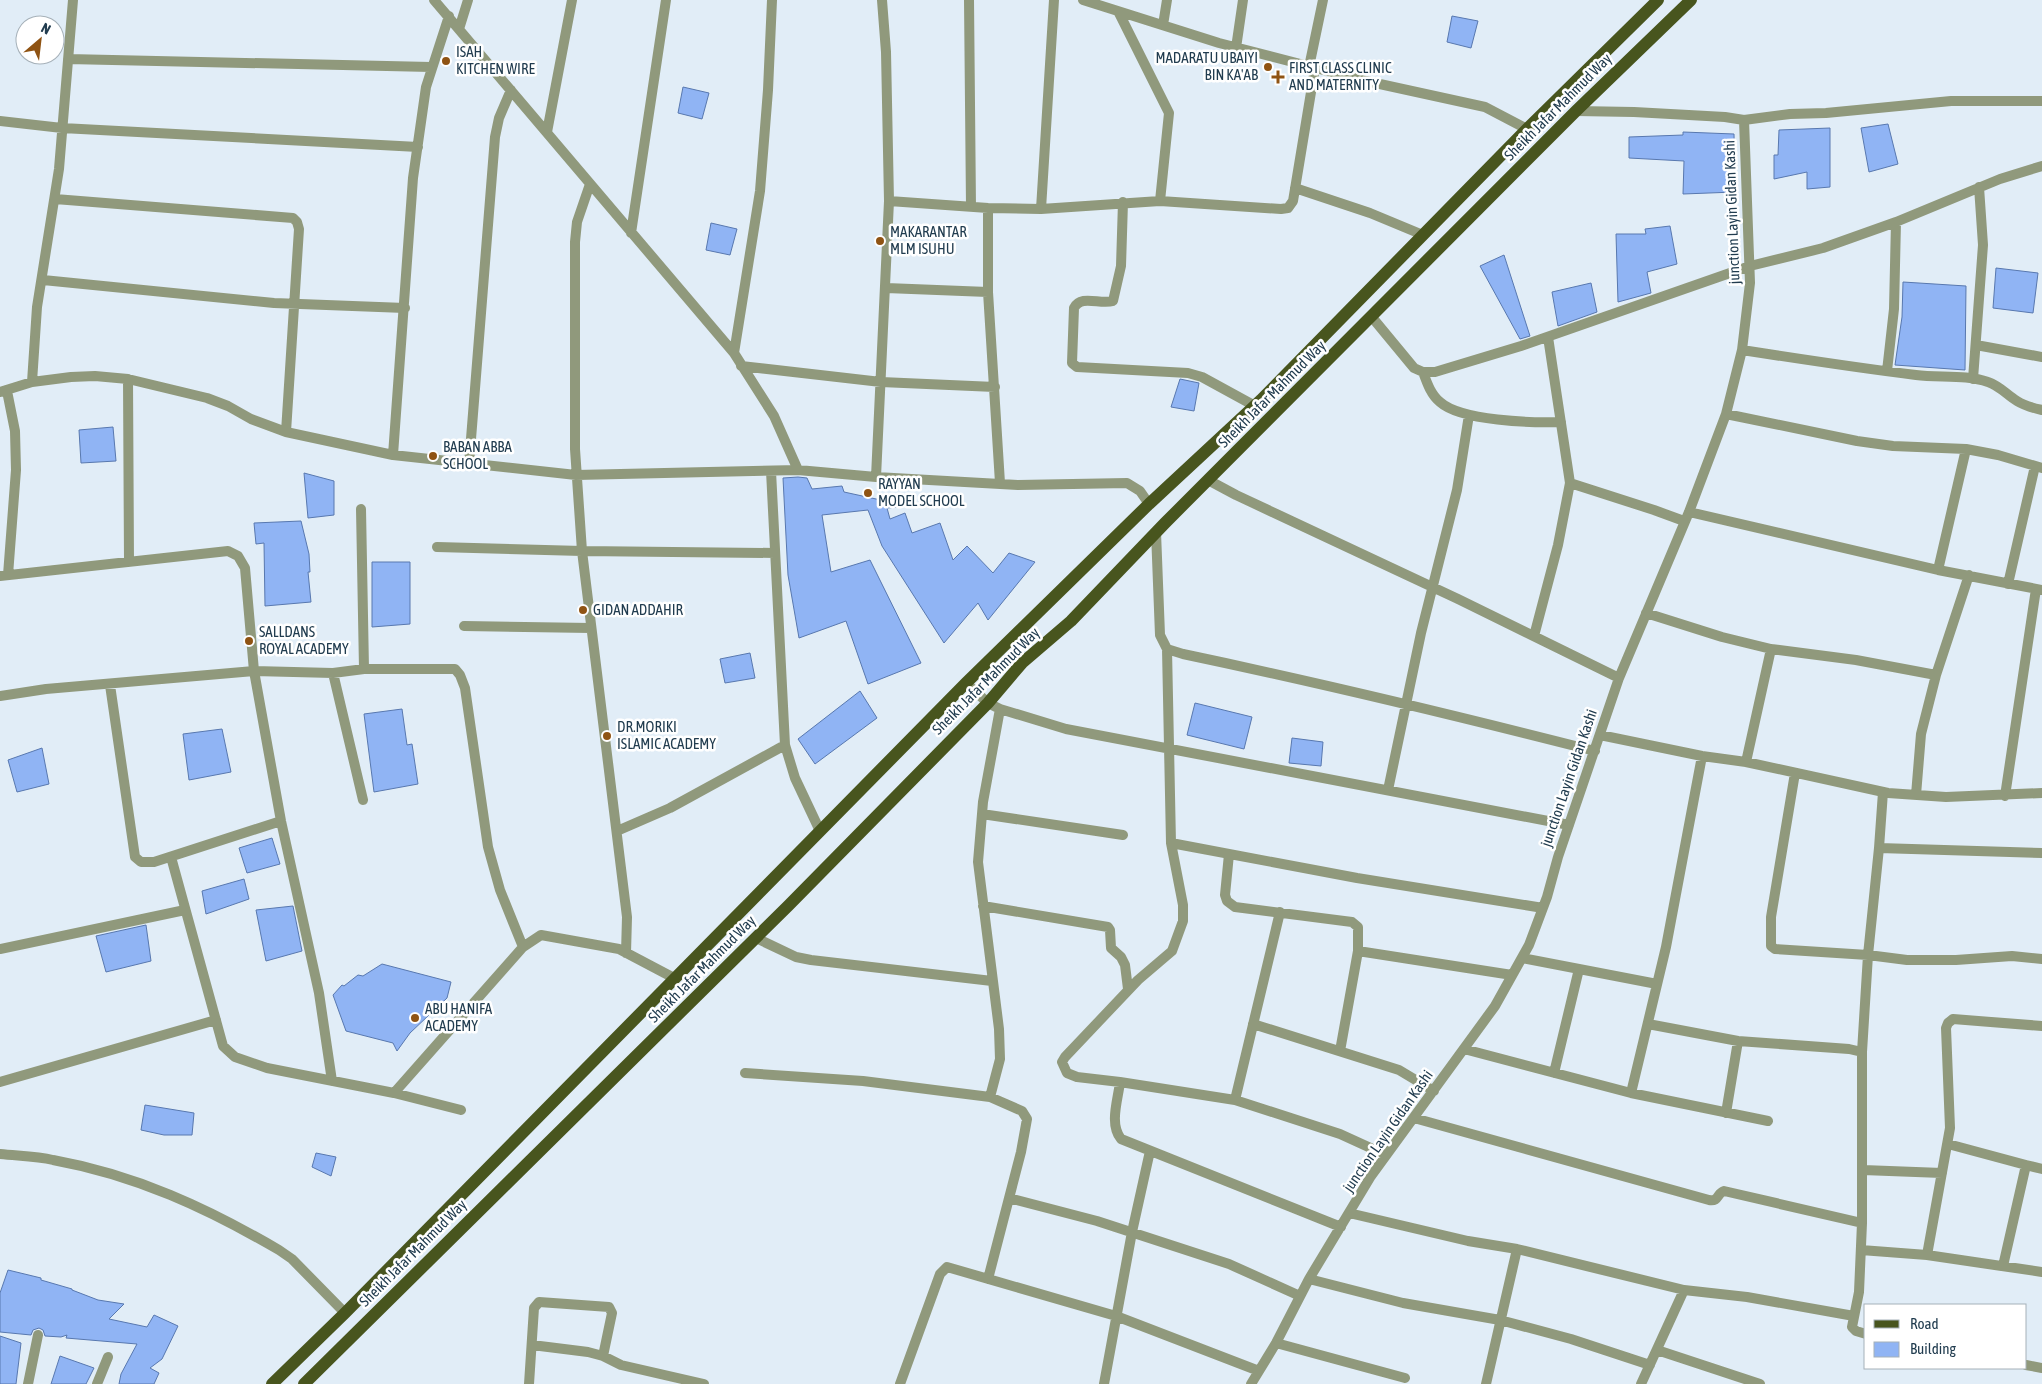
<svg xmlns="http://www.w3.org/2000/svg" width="2042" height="1384" viewBox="0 0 2042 1384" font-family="'Asap Condensed',sans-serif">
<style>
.building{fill:#90b4f4;stroke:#5878af}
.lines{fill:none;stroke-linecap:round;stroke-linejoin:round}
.street{stroke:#90997c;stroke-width:10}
.primary{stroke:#48551e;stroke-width:12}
.poi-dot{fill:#8f5313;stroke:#fff;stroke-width:2}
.labels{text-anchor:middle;stroke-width:5;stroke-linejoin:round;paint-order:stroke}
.poi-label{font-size:15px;fill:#213c4f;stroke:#fff;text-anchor:start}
.street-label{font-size:15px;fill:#213c4f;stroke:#fff}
</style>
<rect width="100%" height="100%" fill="#e1edf7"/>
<path class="building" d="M1452,16L1478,21L1471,48L1447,42Z
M683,87L709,93L702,119L678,113Z
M1888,124L1898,164L1869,172L1861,128Z
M1830,128V187L1807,189V172L1774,179V155H1778L1779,130Z
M1683,132L1734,134L1735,192L1683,194L1684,161L1629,158V137L1683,135Z
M711,223L737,229L730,255L706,250Z
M1670,226L1677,264L1647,272L1651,293L1618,302L1616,234H1646L1645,229Z
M1504,255L1530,336L1520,339L1480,266Z
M1996,268L2038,273L2033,313L1993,308Z
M1903,282L1966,286L1965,370L1895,365L1902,317Z
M1591,283L1597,312L1558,326L1552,292Z
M1180,379L1199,383L1194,411L1171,407Z
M113,427L116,461L81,463L79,430Z
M304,473L334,481V515L308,518Z
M798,477L807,478L812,489L842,486L844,492L899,504V507L887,508L890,519L905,513L912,533L940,523L953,560L967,546L993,573L1009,553L1035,562L988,620L978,603L944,643L882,546L868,510L822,515L831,572L870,560L921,663L868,684L846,621L799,638L788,575L783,478Z
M301,521L309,554L310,572H308L311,602L265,606L264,543L256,544L254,523Z
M372,562H410V624L372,627Z
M750,653L755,678L725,683L720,659Z
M860,691L877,718L815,764L798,739Z
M1195,703L1252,717L1244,749L1187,735Z
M402,709L407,745L412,744L418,784L374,792L364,714Z
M222,729L231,772L189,780L183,734Z
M1292,738L1323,742L1321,766L1289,763Z
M42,748L49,784L17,792L8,760Z
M272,838L280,864L247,873L239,848Z
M244,879L249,899L206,914L202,891Z
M293,906L302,951L266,961L256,910Z
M146,925L151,961L106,972L96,936Z
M382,964L451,982L447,998L410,1033L397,1051L393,1043L346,1031L333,995L342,985L344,986L358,975L363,976Z
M145,1105L194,1113L192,1135H164L141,1130Z
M316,1153L336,1157L331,1176L312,1167Z
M8,1270L41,1278V1280L72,1289V1290L98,1300L124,1304L109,1319L147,1327L154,1315L178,1326L162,1359L150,1368L159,1373L154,1384H119L121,1374L137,1344L66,1338L67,1335L61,1337L45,1336L43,1330L39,1328L33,1330L31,1335L0,1332V1293Z
M0,1336L21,1343L16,1384H0Z
M60,1356L94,1368L86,1384H51Z"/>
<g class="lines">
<path class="street" d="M434,0L734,353L774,416L798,470L876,477L1018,485L1127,483L1140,491L1149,504
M969,0L971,207
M1083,0L1219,43L1366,81L1485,107L1527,129
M1119,13L1169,113L1160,201
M1163,25L1167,0
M459,29L468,0
M1236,48L1243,0
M68,59L431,67
M1309,67L1323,0
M1576,111L1634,112L1725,117L1744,120L1790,114L1826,113L1951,101H2042
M0,121L62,128L418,147
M547,132L572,0
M590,184L577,222L575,242V449L582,551L627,917L626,953
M1295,188L1370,213L1423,235
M55,199L293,218L297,222L299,229L286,432
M889,201L988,208L1041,209L1160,201L1281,209L1288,208L1293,201L1315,68
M1123,202L1121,266L1113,301C1100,305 1081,294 1074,308L1072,363L1077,367L1188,373L1202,377L1255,406
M988,208V292L1000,483
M1041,209L1054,0
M631,233L666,0
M43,280L274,303L405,308
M886,288L988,292
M1371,316L1414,368L1423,372H1435L1521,346L1750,266L1823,248L1896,222L2000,179L2042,166
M1976,345L2042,357
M1742,350C1800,359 1858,368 1916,375C1939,378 1966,374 1988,382C2000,386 2007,395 2017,401C2025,406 2033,408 2042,410
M734,353L760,191L768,90L772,0
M741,366L881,382L995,387
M1887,371L1894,309L1896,222
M1423,372C1427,383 1431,395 1440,402C1461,421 1532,423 1561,422
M128,379L129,562
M1973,379L1983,245L1979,187
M32,382L37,307L59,169L73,0
M7,391L15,431L16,470L8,575
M0,392L32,382L71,377L95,376L128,379L207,398L228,406L251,419L286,432L393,455L576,475L798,470
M1726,414L1857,441L1893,446L1966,449L1998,455L2042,468
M393,455L413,178L426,87L449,16
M469,464L495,137L499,118L511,90
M771,471L785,745L795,778L820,831
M876,477L889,201L886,52L882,0
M1208,480L1236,495L1458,599L1619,678
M1570,483L1654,510L1684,521
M361,509L364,669
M1689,512L1938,570L2042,590
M1156,532L1160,635L1167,649L1183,654C1321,683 1458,716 1595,751
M437,547L582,551L775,553
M1938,570L1966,449
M0,576L228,551L238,556L245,568L254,671L281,821L319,993L332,1081
M2008,584L2035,466
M1646,613L1722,637L1771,649L1856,660L1936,675
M464,626L591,628
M1534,636L1558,545L1570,483L1548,337
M1167,649L1171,843L1183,905V921L1172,951L1138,980L1065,1057L1062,1062L1067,1073L1077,1077L1120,1082L1235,1100L1340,1134L1386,1155
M333,673L363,800
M966,683L988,703L1000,709L1066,729L1569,825
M110,685L135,857L141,862H154L281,821
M0,696L46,689L254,671L333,673L364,669H455L460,675L465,688L488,847L500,890L523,947
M1600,735L1702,756L1746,762L1888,793L1946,797L2042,793
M1746,762L1771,649
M1795,773L1771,917V946L1775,949L1868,955L1907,960H1956L2012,956L2042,959
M1388,790L1421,633L1457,490L1469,415
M1883,792L1879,848L2042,853
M1916,795L1921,734L1936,675L1969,575
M2005,796L2036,589
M982,814L1123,835
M617,831L670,808L785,745
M1171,843L1357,878L1543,908
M1229,854L1225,895L1227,901L1235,907L1352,922L1358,927V951L1340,1051
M171,857L223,1046L235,1057L267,1068L394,1093L461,1110
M983,906L1108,927L1110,930L1111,948L1121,957L1125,965L1128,989
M756,938L796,957L811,960L992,981
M0,949L185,910
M1358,951L1512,975
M1522,958L1657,984
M1253,1024L1399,1070L1434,1091
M1648,1024L1738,1041L1849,1049L1862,1052V1223L1859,1292L1852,1327L1856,1331L1866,1334
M1464,1049L1631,1093L1768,1121
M1862,1052L1868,955L1879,848
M745,1073L863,1081L990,1097L1022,1111L1027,1119L1021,1152L988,1279
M1554,1073L1579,969
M0,1082L216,1020
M1120,1082C1118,1100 1109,1124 1121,1139L1341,1227
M394,1093L523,947L541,935L619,949L674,978
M1631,1093L1666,947L1702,756
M990,1097L1000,1059L999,1029L978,862L983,802L1000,709
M1235,1100L1280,912
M1726,1113L1738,1041
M1414,1118L1709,1200C1719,1202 1717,1193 1724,1191L1862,1223
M1948,1144L2026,1165L2003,1266
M0,1154C18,1156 36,1156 53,1160C136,1175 207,1208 279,1250L292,1259L345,1313
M2026,1165L2042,1169
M1863,1170L1942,1173
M1009,1198L1097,1221L1229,1264L1300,1296
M1349,1213L1468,1241L1517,1249L1684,1290L1747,1297L1854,1316
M1861,1250L1927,1255L2042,1272
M1927,1255L1950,1128L1946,1028L1948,1023L1953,1019L2042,1026
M1309,1279L1403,1303L1500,1320L1571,1339L1650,1365
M1276,1343L1405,1378
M532,1345L588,1352L603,1356L621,1365L704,1384
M1657,1350L1760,1384
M2026,1365L2042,1368
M28,1384L38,1335
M97,1384L108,1357
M529,1384L534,1308L539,1302L609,1307L612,1313L603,1356
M900,1384L940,1274L947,1267L1116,1316L1259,1371
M1104,1384L1132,1232L1150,1151
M1251,1384L1276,1343L1309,1279L1371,1176L1495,1006L1529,945L1547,897L1558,857L1619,678L1689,512L1726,414L1742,350L1750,283L1744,120
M1486,1384L1517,1249
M1641,1384L1684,1290"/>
<path class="primary" d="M272,1384L345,1313L966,683L1149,504L1261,400L1527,129L1658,0
M304,1384L788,906L988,703L1022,663L1071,621L1165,523L1576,111L1691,0"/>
</g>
<g class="poi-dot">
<circle cx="446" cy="61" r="5"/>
<circle cx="1268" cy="67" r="5"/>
<path d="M1275.5 69.5h5v5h5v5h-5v5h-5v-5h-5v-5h5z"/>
<circle cx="880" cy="241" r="5"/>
<circle cx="433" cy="456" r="5"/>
<circle cx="868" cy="493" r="5"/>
<circle cx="583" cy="610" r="5"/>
<circle cx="249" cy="641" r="5"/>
<circle cx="607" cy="736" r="5"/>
<circle cx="415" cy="1018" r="5"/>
</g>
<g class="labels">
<g class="poi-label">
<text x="456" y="57">ISAH<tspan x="456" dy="17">KITCHEN WIRE</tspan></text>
<text x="1258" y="63" text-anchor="end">MADARATU UBAIYI<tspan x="1258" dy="17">BIN KA'AB</tspan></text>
<text x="1289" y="73">FIRST CLASS CLINIC<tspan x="1289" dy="17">AND MATERNITY</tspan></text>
<text x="890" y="237">MAKARANTAR<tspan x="890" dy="17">MLM ISUHU</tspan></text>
<text x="443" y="452">BABAN ABBA<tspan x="443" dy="17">SCHOOL</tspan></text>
<text x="878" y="489">RAYYAN<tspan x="878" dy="17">MODEL SCHOOL</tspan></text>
<text x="593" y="615">GIDAN ADDAHIR</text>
<text x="259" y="637">SALLDANS<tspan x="259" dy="17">ROYAL ACADEMY</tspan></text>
<text x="617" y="732">DR.MORIKI<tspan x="617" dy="17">ISLAMIC ACADEMY</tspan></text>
<text x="425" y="1014">ABU HANIFA<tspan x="425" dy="17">ACADEMY</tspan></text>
</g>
<g class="street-label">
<text transform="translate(1558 107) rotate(-45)" y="5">Sheikh Jafar Mahmud Way</text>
<text transform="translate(1732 212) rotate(-92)" y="5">junction Layin Gidan Kashi</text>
<text transform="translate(1272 394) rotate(-45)" y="5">Sheikh Jafar Mahmud Way</text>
<text transform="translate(986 681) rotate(-45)" y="5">Sheikh Jafar Mahmud Way</text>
<text transform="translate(1569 778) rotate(-71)" y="5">junction Layin Gidan Kashi</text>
<text transform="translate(702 969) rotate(-45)" y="5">Sheikh Jafar Mahmud Way</text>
<text transform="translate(1388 1131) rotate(-55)" y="5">junction Layin Gidan Kashi</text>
<text transform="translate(413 1253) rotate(-45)" y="5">Sheikh Jafar Mahmud Way</text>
</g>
</g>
<rect x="1864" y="1304" width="162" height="65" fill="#ffffff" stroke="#a6b1b9"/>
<rect x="1874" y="1320" width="25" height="8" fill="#48551e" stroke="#a6b1b9"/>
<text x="1910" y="1329" font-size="15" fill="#213c4f">Road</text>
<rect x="1874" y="1342" width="25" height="15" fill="#90b4f4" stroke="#a6b1b9"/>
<text x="1910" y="1354" font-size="15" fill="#213c4f">Building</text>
<g transform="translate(40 40) rotate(28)"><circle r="24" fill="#ffffff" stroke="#a6b1b9"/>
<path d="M0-4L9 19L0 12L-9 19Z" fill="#8f5313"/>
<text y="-8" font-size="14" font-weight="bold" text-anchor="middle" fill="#213c4f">N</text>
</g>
</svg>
